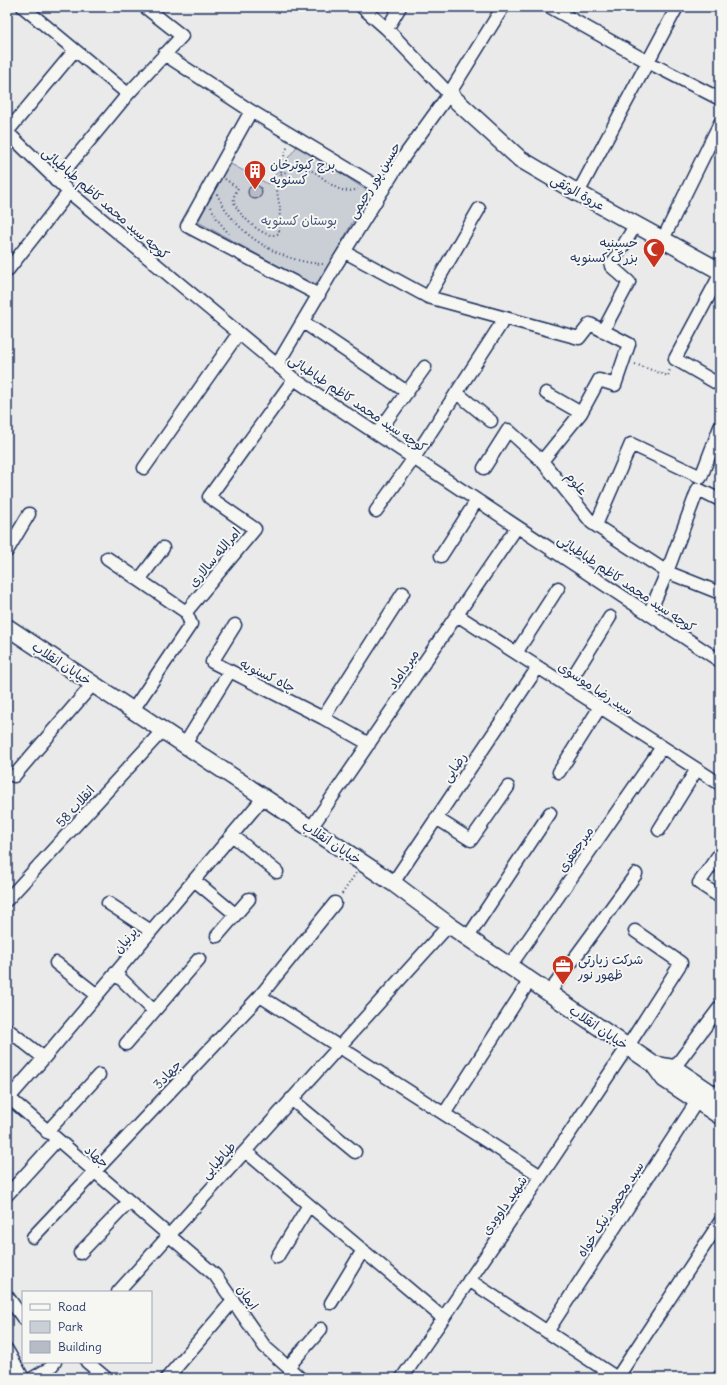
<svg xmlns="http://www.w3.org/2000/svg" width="727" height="1385" viewBox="0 0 727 1385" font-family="Delius,'Playpen Sans Arabic',sans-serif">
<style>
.green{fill:#caced5;stroke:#727e9a}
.building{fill:#b6bbc6;stroke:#1b2f5e}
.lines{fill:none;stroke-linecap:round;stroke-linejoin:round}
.street-casing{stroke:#1b2f5e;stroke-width:15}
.secondary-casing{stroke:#1b2f5e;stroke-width:19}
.path{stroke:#1b2f5e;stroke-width:2;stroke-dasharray:1 3;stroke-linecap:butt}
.street{stroke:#f6f6f2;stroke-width:12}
.secondary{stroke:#f6f6f2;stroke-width:16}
.labels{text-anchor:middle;stroke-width:4;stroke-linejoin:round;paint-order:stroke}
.poi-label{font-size:13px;fill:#1b2f5e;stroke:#f6f6f2;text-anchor:start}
.street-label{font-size:13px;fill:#1b2f5e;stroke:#f6f6f2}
.park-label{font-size:13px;fill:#47577c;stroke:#f6f6f2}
</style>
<rect width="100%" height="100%" fill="#e9eae9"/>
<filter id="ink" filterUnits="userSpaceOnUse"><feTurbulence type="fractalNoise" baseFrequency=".025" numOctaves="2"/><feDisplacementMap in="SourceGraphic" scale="8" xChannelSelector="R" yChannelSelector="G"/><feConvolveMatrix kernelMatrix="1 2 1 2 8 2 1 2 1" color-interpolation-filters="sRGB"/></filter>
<g filter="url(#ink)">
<path class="green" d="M298,145L369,192L317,287L198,222L229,163L268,184Z"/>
<path class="building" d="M248 192a7 7 0 1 1 14 0a7 7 0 1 1-14 0Z"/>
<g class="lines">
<g class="street-casing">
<path id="street" d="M23,7L128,94
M362,7L387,29L449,94
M550,7L648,62L720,99
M387,29L400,7
M164,54L251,111
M7,132L69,192L294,379L720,661
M7,132L75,50
M56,181L128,94L182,36L145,7
M578,193L677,7
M663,239L720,123
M345,252L428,297L579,338L590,324L629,344L615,385L599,380L581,413L542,461
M7,271L69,192
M720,275L675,359L720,385
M319,295L187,226L251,111L383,190
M428,297L479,209
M303,322L407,392
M603,331L629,282L611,266L636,224
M277,365L336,265L400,162L449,94L503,7
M457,393L491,421
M546,393L581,413
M377,434L425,367
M144,468L238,334
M484,468L508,430L542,461L592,523L667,572L720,593
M376,511L414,458L505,318
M596,525L631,444L701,477L720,427
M7,551L29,514
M441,556L477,500
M107,558L186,612
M139,580L163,548
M649,614L667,572L698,489L720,500
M457,615L720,784
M516,653L558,588
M230,671L212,662L235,625
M567,686L610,617
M133,710L191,624L186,612L255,529L209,497L294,379
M323,718L403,593
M185,744L230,671L323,718L369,744
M559,772L600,707
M14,776L93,684
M436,818L471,840L508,787
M311,828L517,527
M659,830L697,769
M232,835L277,872
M720,853L699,883L720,897
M194,880L235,914
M393,883L538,667
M7,900L163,730
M108,903L151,931
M217,936L249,899
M468,937L550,813
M56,963L97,995
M510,966L662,747
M115,973L154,1011
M549,993L636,874
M260,996L541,1176
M7,1029L44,1058
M126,1044L199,959
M674,1068L720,1007
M7,1096L215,1275L265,1347L300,1378
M291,1099L355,1152
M7,1100L44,1058L264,797
M444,1114L530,980
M47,1132L99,1075
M245,1151L443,1318
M7,1195L57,1140
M33,1237L260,996L335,903
M80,1253L129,1202
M277,1257L309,1205
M469,1280L617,1378
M118,1292L449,925
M7,1296L23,1318
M331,1303L363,1250
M547,1332L697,1101
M7,1350L23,1378
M87,1362L106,1378
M288,1367L321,1329
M33,1378L50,1368L55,1362
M167,1378L233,1301
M402,1378L541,1176L628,1046L681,963L635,931
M617,1378L720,1222
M719,1378L720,1376"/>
</g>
<g class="secondary-casing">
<path id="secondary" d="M449,94L520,159L578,193L720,271
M7,627L393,883L449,925L653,1064L664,1079L720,1116
M653,1064L674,1068L720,1099"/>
</g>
<path class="path" d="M281,174C288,171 296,167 305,169C324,171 333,198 358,189
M225,179L238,188C235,192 233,197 234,202C237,213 266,243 279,233L280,208L277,192L285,152L288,146
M217,194C235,234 279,262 323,264
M211,207L217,219L229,234
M635,364L668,376L670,369
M342,894L356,873"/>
<use href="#street" class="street"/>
<use href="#secondary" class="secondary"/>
</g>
</g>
<defs>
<g id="building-pin" transform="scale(1.15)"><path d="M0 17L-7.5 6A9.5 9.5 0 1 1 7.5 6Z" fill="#c8321e" stroke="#f6f6f2"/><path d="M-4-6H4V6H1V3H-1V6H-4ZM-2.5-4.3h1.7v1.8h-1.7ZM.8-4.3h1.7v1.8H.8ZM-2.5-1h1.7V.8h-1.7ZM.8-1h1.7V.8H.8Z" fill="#fff"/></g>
<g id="mosque-pin" transform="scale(1.15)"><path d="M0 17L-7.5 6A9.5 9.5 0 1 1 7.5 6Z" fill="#c8321e" stroke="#f6f6f2"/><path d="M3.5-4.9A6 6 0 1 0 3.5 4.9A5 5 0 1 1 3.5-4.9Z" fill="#fff"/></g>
<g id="office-pin" transform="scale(1.15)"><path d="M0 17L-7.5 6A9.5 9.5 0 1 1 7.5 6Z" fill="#c8321e" stroke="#f6f6f2"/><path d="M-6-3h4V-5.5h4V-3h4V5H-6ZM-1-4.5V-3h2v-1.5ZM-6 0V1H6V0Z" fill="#fff"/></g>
</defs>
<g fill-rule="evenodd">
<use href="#building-pin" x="255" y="171"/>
<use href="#mosque-pin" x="654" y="249"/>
<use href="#office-pin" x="563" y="966"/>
</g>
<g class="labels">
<g class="poi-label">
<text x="270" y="169">برج کبوترخان<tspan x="270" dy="15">کسنویه</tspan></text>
<text x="638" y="247" text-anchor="end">حسینیه<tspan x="638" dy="15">بزرگ کسنویه</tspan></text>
<text x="578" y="964">شرکت زیارتی<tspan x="578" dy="15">ظهور نور</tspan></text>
</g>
<g class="street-label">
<text transform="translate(374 180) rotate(-58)" y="5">حسین پور رحیمی</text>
<text transform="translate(578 192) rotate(29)" y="5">عروة الوثقی</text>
<text transform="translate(106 203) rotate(41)" y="5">کوچه سید محمد کاظم طباطبائی</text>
<text transform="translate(358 403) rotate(34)" y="5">کوچه سید محمد کاظم طباطبائی</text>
<text transform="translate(577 483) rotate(51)" y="5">علوم</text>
<text transform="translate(214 557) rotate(-50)" y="5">امرالله سالاری</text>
<text transform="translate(627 583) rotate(34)" y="5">کوچه سید محمد کاظم طباطبائی</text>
<text transform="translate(62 663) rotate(33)" y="5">خیابان انقلاب</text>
<text transform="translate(403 669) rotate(-56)" y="5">میرداماد</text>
<text transform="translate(268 675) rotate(26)" y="5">چاه کسنویه</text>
<text transform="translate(596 688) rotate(33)" y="5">سید رضا موسوی</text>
<text transform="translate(454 767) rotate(-56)" y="5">رضایی</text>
<text transform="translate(75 806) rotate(-48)" y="5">انقلاب 58</text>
<text transform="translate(332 842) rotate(33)" y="5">خیابان انقلاب</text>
<text transform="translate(575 849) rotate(-55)" y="5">میرجعفری</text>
<text transform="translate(125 940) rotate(-50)" y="5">پرنیان</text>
<text transform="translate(599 1027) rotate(34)" y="5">خیابان انقلاب</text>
<text transform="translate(167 1074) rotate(-47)" y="5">جهاد3</text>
<text transform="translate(97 1156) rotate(40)" y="5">جهاد</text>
<text transform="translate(218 1160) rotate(-48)" y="5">طباطبایی</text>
<text transform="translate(504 1205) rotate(-55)" y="5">شهید داوودی</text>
<text transform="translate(610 1209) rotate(-57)" y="5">سید محمود نیک خواه</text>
<text transform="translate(248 1297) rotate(55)" y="5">ایمان</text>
</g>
<g class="park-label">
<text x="299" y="225">بوستان کسنویه</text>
</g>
</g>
<rect width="727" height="1385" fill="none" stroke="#f6f6f2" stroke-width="24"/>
<rect x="12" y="12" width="703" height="1361" fill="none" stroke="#1b2f5e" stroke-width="1.5" filter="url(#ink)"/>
<rect x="22" y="1291" width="130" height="72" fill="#f6f6f2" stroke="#9ea6b7"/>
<rect x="30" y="1304" width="20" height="6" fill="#f6f6f2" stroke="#9ea6b7"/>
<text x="58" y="1311" font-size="12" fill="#1b2f5e">Road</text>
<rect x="30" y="1321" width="20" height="12" fill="#caced5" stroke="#9ea6b7"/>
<text x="58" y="1331" font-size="12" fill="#1b2f5e">Park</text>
<rect x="30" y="1341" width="20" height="12" fill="#b6bbc6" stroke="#9ea6b7"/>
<text x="58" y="1351" font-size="12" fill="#1b2f5e">Building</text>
</svg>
